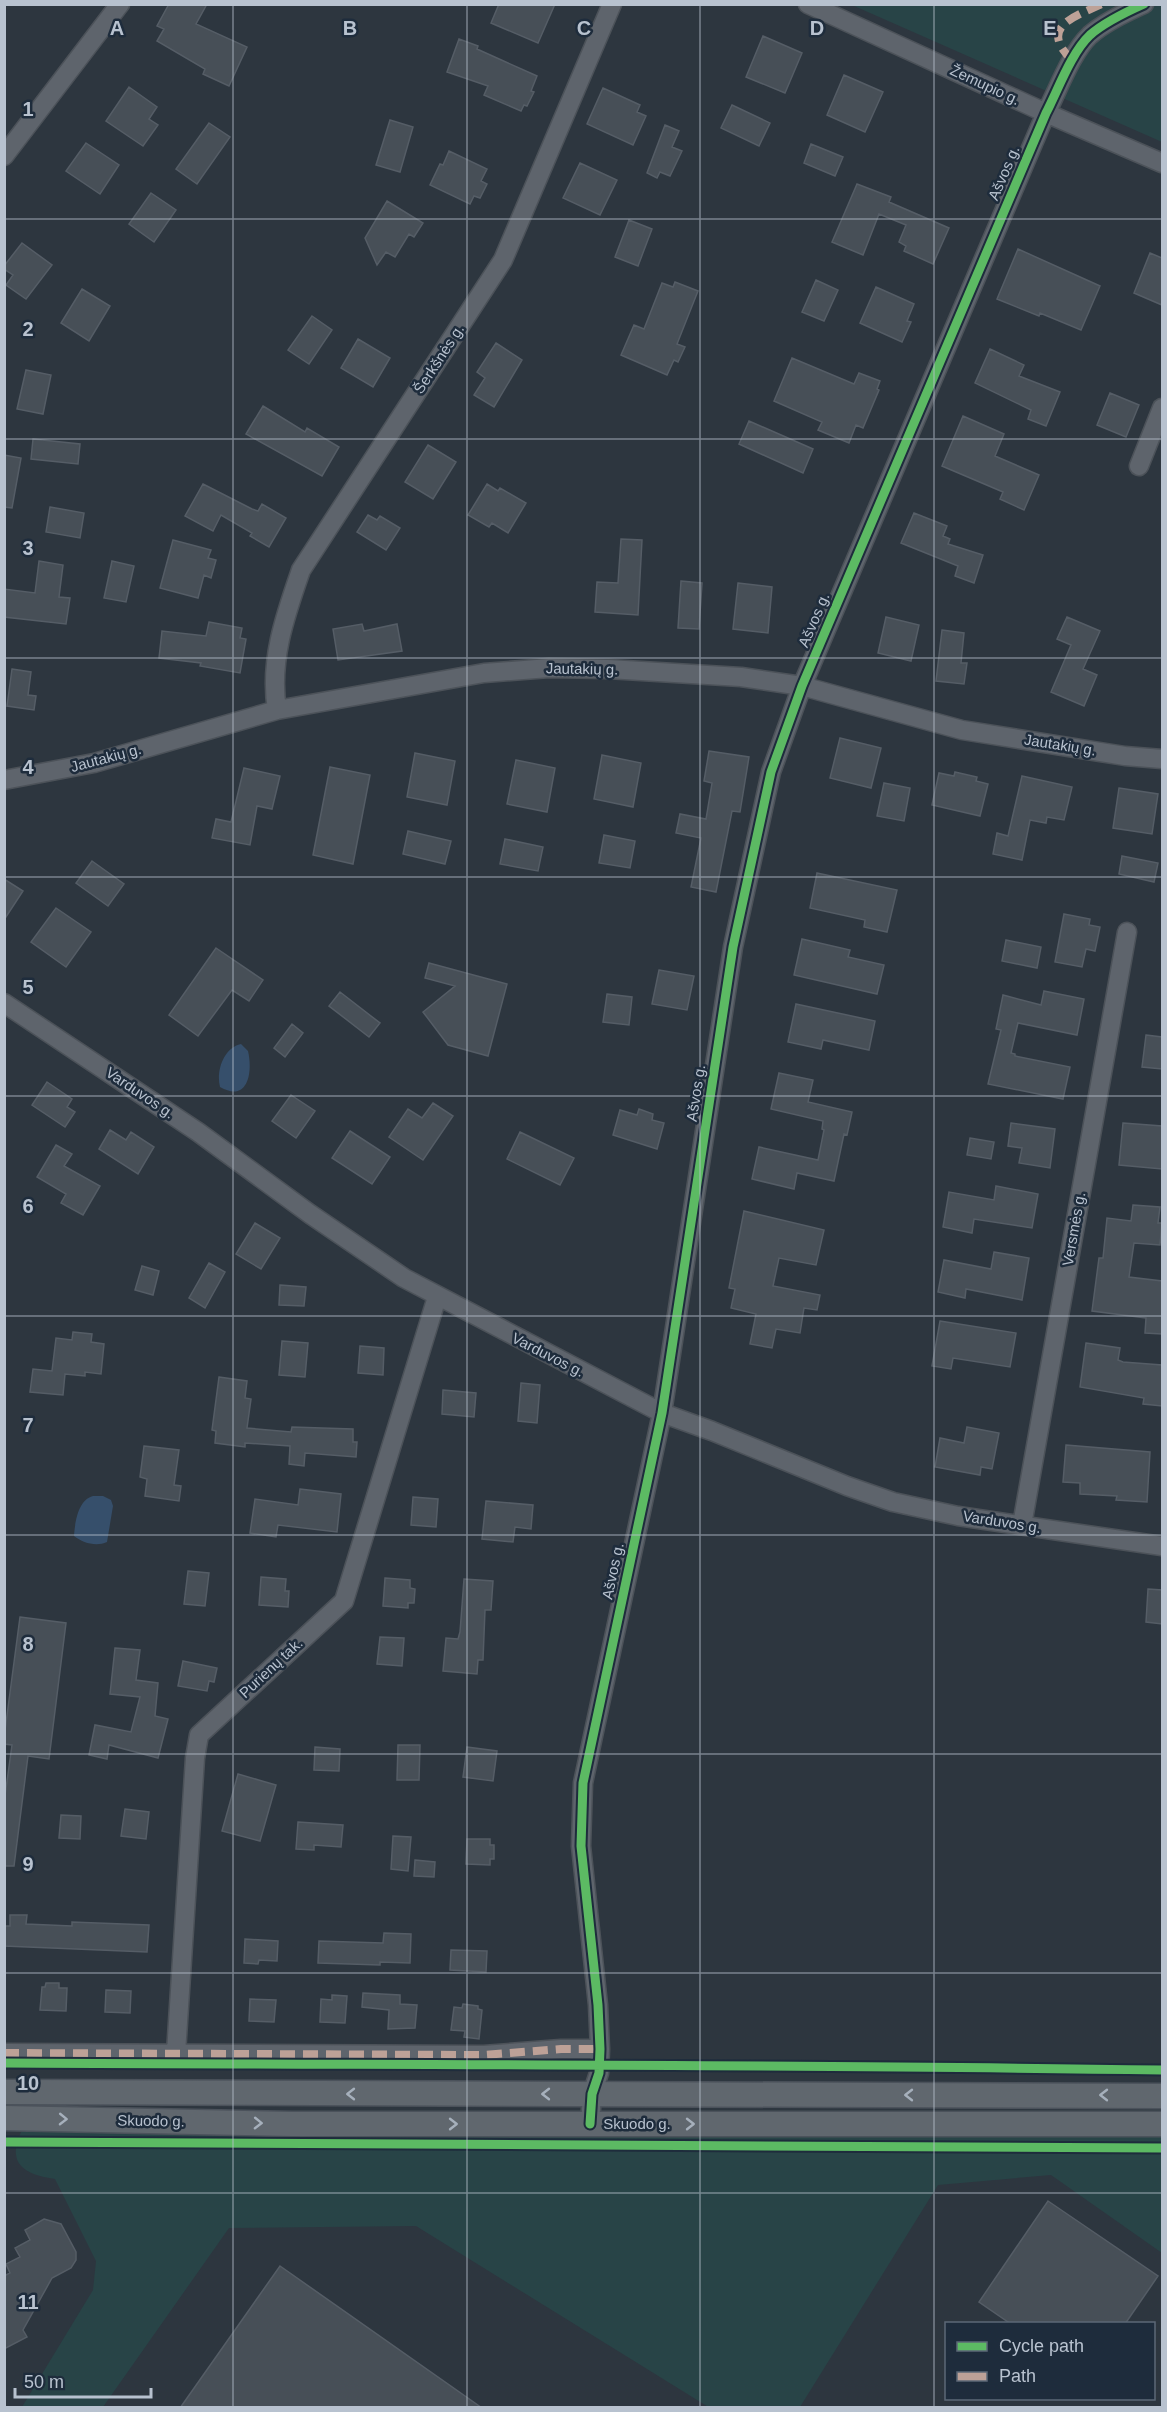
<svg xmlns="http://www.w3.org/2000/svg" width="1167" height="2412" viewBox="0 0 1167 2412" font-family="Arial,sans-serif">
<style>
.green{fill:#284447}
.water{fill:#364f6b}
.building{fill:#474f57;stroke:#555d66;stroke-width:1.5}
.lines{fill:none;stroke-linecap:round;stroke-linejoin:round}
.minor-casing{stroke:#4c5259;stroke-width:21}
.major-casing{stroke:#4b525b;stroke-width:27}
.minor{stroke:#5e646c;stroke-width:18}
.major{stroke:#60676e;stroke-width:24}
.quiet{stroke:#bda197;stroke-width:8;stroke-dasharray:15 8;stroke-linecap:butt}
.cycleway-casing{stroke:#1e2c3c;stroke-width:13}
.cycleway{stroke:#5cba63;stroke-width:9}
.oneway{stroke:#a6b0bc}
.grid{fill:none;stroke:#b8c2cf;stroke-width:1.5;stroke-opacity:0.55}
.labels{text-anchor:middle;stroke-width:5;stroke-linejoin:round;paint-order:stroke}
.street-label{font-size:15px;fill:#b8c2cf;stroke:#1e2c3c}
.grid-label{font-size:20px;text-anchor:middle;font-weight:bold;fill:#b8c2cf;stroke:#1e2c3c;stroke-width:5;stroke-linejoin:round;paint-order:stroke}
</style>
<rect width="100%" height="100%" fill="#2d363f"/>
<path class="green" d="M852,5H1162V142Z
M21,2132L1162,2136V2253L1051,2175L938,2185L800,2407L710,2408L416,2226L229,2228L103,2407H22L93,2290L96,2261L55,2179C25,2175 6,2164 21,2132Z"/>
<path class="water" d="M241,1044L248,1051C253,1072 248,1103 220,1087C216,1072 223,1048 241,1044Z
M93,1496H103L111,1500L113,1506L107,1542C96,1547 83,1543 74,1536C75,1522 78,1500 93,1496Z"/>
<path class="building" d="M169,4H207L196,24L247,47L229,86L203,74L205,69L157,41L164,29L157,26Z
M499,4H555L538,43L491,23Z
M763,36L802,53L785,93L746,77Z
M459,39L478,46L477,49L537,76L531,91L534,92L527,106L524,105L521,111L484,95L488,86L447,72Z
M844,75L883,92L865,132L827,115Z
M129,87L157,107L149,119L158,125L143,146L106,121Z
M603,88L640,105L637,112L646,116L633,145L587,124Z
M732,105L770,123L759,146L721,128Z
M390,120L413,127L400,172L376,165Z
M209,123L230,137L197,184L176,169Z
M665,125L679,131L672,147L682,151L670,176L660,172L657,178L647,173Z
M86,143L119,165L100,194L66,171Z
M811,144L843,157L835,176L804,163Z
M449,151L487,169L481,181L487,184L480,198L474,196L470,204L430,185L440,164L443,165Z
M580,163L617,180L600,215L563,198Z
M857,184L891,197L889,202L949,228L933,264L904,251L906,246L899,242L906,225L879,214L863,255L832,242Z
M151,193L176,210L154,242L129,224Z
M387,201L423,223L414,237L409,234L395,257L386,252L377,265L365,238Z
M629,220L652,229L638,266L615,257Z
M22,243L52,265L26,299L6,285L13,275L4,269V266Z
M1018,249L1100,286L1081,330L1040,313L1039,316L997,299Z
M1150,253L1162,258V305L1134,293Z
M816,280L838,290L824,321L802,312Z
M675,282L698,291L677,344L685,347L678,362L674,360L667,375L621,355L634,325L644,329L662,283L673,287Z
M876,287L914,304L907,321L911,322L902,342L860,323Z
M82,289L110,306L89,341L61,323Z
M312,316L332,330L309,364L288,350Z
M358,339L390,358L373,387L341,368Z
M496,343L522,360L494,407L474,395L485,378L477,372Z
M990,349L1024,365L1019,376L1060,392L1046,426L1028,419L1031,410L975,383Z
M792,358L854,384L859,373L880,381L877,389L879,390L863,428L856,425L849,443L818,430L822,422L774,401Z
M26,370L51,375L43,414L17,409Z
M1110,393L1139,405L1126,437L1097,425Z
M263,406L305,432L307,428L339,447L322,476L246,434Z
M963,416L1004,434L995,456L1039,475L1024,510L1000,499L1003,492L942,466Z
M749,421L813,449L803,473L739,444Z
M33,439L80,444L78,464L31,459Z
M428,445L456,462L433,499L405,482Z
M4,455L21,458L12,508L4,507Z
M203,484L252,509L258,511L262,504L286,518L269,547L250,536L252,533L221,515L213,531L185,516Z
M487,484L498,491L500,488L526,503L508,533L492,523L489,527L468,515Z
M50,507L84,513L80,538L46,532Z
M914,513L947,526L943,536L950,539L948,544L983,555L974,583L955,576L958,566L901,543Z
M368,515L377,520L380,516L400,528L386,550L357,532Z
M621,539L642,540L638,615L595,612L597,582L618,583Z
M173,540L211,550L208,558L216,560L211,578L204,575L198,598L160,588Z
M39,561L63,565L59,597L70,598L66,624L4,617V589L35,593Z
M112,561L134,566L126,602L104,598Z
M681,581L702,583L699,629L678,628Z
M738,583L772,587L768,633L733,629Z
M886,617L919,625L911,661L878,653Z
M1067,617L1100,631L1083,669L1097,675L1084,706L1051,692L1071,645L1057,639Z
M209,622L242,628L240,638L246,639L240,673L200,666L201,663L159,658L162,631L206,636Z
M362,624L364,631L397,624L402,651L338,660L333,629Z
M942,630L964,633L961,663H967L964,684L936,681Z
M12,669L31,672L28,695L36,696L34,710L7,706Z
M840,738L881,748L871,788L830,778Z
M709,751L749,757L740,812L732,811L716,892L691,887L701,838L676,833L680,814L706,819L712,783L704,781Z
M415,753L455,761L447,805L407,797Z
M602,755L641,763L633,807L594,799Z
M516,760L555,768L547,812L507,804Z
M330,767L370,775L353,864L313,855Z
M244,768L280,776L272,809L257,806L250,845L212,838L216,819L231,822Z
M955,772L977,777L976,781L988,784L980,816L932,805L939,773L954,776Z
M1022,776L1072,787L1064,820L1047,817L1046,823L1030,820L1022,860L993,854L997,833L1008,836Z
M884,783L910,788L904,821L877,816Z
M1119,788L1158,794L1152,834L1113,828Z
M408,831L451,841L445,864L403,854Z
M604,835L635,841L630,868L599,863Z
M505,839L543,847L538,871L500,864Z
M1122,856L1158,863L1154,882L1119,874Z
M92,861L124,884L108,906L76,883Z
M817,873L897,890L887,932L864,927L865,920L810,908Z
M4,879L23,891L4,920Z
M56,908L91,932L66,967L31,942Z
M1064,914L1090,919L1089,925L1100,927L1095,951L1086,949L1082,967L1055,962Z
M802,939L850,950L848,957L884,965L877,994L794,975Z
M1006,940L1041,947L1037,968L1002,961Z
M216,948L263,980L249,1001L232,990L198,1036L169,1015Z
M429,963L507,984L488,1056L448,1045L423,1012L455,986L425,978Z
M659,970L694,976L687,1010L652,1004Z
M1044,991L1084,999L1077,1035L1018,1023L1011,1053L1015,1054V1056L1070,1067L1063,1099L988,1084L1001,1030L996,1029L1003,995L1041,1005Z
M340,992L380,1023L369,1037L329,1006Z
M607,994L632,997L629,1025L603,1022Z
M796,1004L875,1021L869,1050L823,1040L821,1049L788,1042Z
M292,1024L303,1033L285,1057L274,1048Z
M1146,1035L1162,1037V1069L1142,1067Z
M779,1073L813,1080L808,1102L852,1112L847,1135L844,1134L834,1181L797,1173L794,1189L752,1179L759,1147L818,1160L824,1130L822,1129L823,1121L771,1109Z
M47,1082L72,1099L67,1107L75,1112L65,1127L32,1105Z
M291,1095L315,1111L296,1138L272,1121Z
M433,1103L453,1116L423,1160L389,1137L408,1109L422,1118Z
M639,1109L653,1114L652,1120L664,1123L657,1149L613,1135L620,1110L637,1115Z
M1011,1123L1055,1129L1050,1168L1019,1163L1022,1148L1008,1146Z
M1123,1123L1162,1126V1169L1119,1165Z
M110,1130L126,1140L131,1132L154,1147L138,1174L99,1149Z
M350,1131L390,1157L372,1184L332,1158Z
M520,1132L574,1158L560,1185L507,1159Z
M970,1138L994,1142L991,1159L967,1155Z
M56,1145L72,1154L64,1166L100,1186L83,1215L61,1203L66,1194L37,1177Z
M996,1186L1038,1194L1032,1228L974,1219L972,1233L943,1227L949,1192L994,1200Z
M1133,1205L1160,1207L1158,1223H1162L1160,1245L1134,1243L1129,1277L1162,1281V1334L1145,1333L1146,1318L1092,1311L1099,1258H1103L1107,1218L1131,1221Z
M744,1211L824,1230L816,1265L779,1258L773,1286L820,1295L817,1310L804,1308L800,1333L776,1329L772,1348L750,1344L756,1314L731,1308L735,1289L729,1288Z
M255,1223L280,1238L261,1269L236,1254Z
M994,1252L1029,1258L1022,1300L966,1289L965,1298L938,1292L944,1260L991,1269Z
M209,1263L225,1272L205,1308L189,1298Z
M142,1266L159,1271L153,1295L135,1290Z
M280,1285L306,1287L304,1306L279,1305Z
M940,1321L1016,1333L1010,1367L953,1358L951,1369L932,1366Z
M73,1332L92,1334L91,1342L104,1344L101,1374L85,1372V1376L65,1374L63,1395L30,1392L33,1369L52,1371L56,1338L72,1340Z
M282,1341L308,1343L305,1377L279,1375Z
M1086,1343L1120,1348L1118,1360L1123,1362L1162,1365V1406L1143,1404L1144,1398L1080,1387Z
M360,1346L384,1348L383,1375L358,1373Z
M219,1377L247,1381L245,1398L251,1399L247,1428L291,1432L292,1427L353,1429V1442H357L356,1457L305,1453L304,1466L289,1464L290,1446L245,1443V1447L215,1443L216,1431L212,1430Z
M521,1383L540,1385L537,1423L518,1421Z
M443,1390L476,1393L474,1417L442,1414Z
M967,1427L999,1433L992,1469L981,1467L980,1475L935,1467L940,1438L964,1443Z
M1066,1445L1150,1452L1147,1502L1116,1500L1117,1496L1080,1494V1483L1063,1482Z
M144,1446L179,1450L174,1485L181,1486L179,1501L145,1496L147,1479L140,1477Z
M300,1489L341,1494L337,1532L278,1525L276,1537L250,1533L255,1499L298,1505Z
M413,1497L438,1499L436,1527L411,1525Z
M486,1501L533,1505L531,1529L515,1527L513,1542L482,1539Z
M188,1571L209,1573L205,1606L184,1604Z
M261,1577L286,1579L285,1591H289L288,1607L259,1605Z
M385,1578L410,1580V1588L415,1589L414,1603H408V1608L383,1606Z
M464,1579L493,1581L491,1610H485L483,1660H478L477,1674L443,1671L446,1638L458,1639L460,1632Z
M1148,1589L1162,1590V1624L1146,1622Z
M20,1617L66,1623L49,1759L28,1756L14,1866H4V1803L12,1745L4,1744V1738Z
M380,1637L404,1638L402,1666L377,1664Z
M115,1648L140,1650L136,1680L158,1683L155,1716L168,1719L158,1758L109,1745L107,1759L89,1755L95,1725L131,1732L140,1697L110,1694Z
M183,1661L217,1668L214,1682L209,1681L207,1691L178,1686Z
M398,1745H420L419,1780H397Z
M315,1747L340,1749L339,1771L314,1770Z
M467,1747L497,1751L493,1781L463,1777Z
M238,1774L276,1785L260,1841L222,1831Z
M125,1809L149,1812L146,1839L121,1836Z
M61,1815L81,1816L80,1839L59,1838Z
M298,1822L343,1825L341,1847L314,1845V1850L296,1849Z
M393,1836L411,1837L408,1871L391,1869Z
M467,1839H490V1845H494V1859H490V1865L466,1864Z
M415,1860L435,1862L434,1877L414,1876Z
M10,1915H27L26,1924L72,1926V1922L149,1925L147,1952L4,1946V1926H10Z
M384,1933L411,1934L410,1963L380,1962V1965L318,1963L319,1941L383,1943Z
M245,1939L278,1941L277,1961L259,1960L258,1964L244,1963Z
M451,1950L487,1951L486,1972L450,1970Z
M46,1983H59V1988H67L66,2011L40,2010L42,1987H45Z
M106,1990L131,1991L130,2013L105,2012Z
M363,1993L400,1995V2004L417,2005L415,2028L388,2029L389,2010L362,2007Z
M332,1995L347,1996L345,2023L320,2022L321,1999L332,2000Z
M250,1999L276,2000L274,2022L249,2021Z
M463,2004L478,2006V2009L482,2010L479,2039L464,2037L465,2031L451,2030L454,2007L462,2008Z
M1048,2201L1158,2276L1125,2324H1011L979,2302Z
M44,2219L61,2224L76,2252V2260L71,2268L52,2278L23,2330L27,2337L4,2349V2276L10,2273L6,2264L20,2257L15,2248L30,2240L25,2230Z
M280,2266L482,2408H180Z"/>
<g class="lines">
<g class="minor-casing">
<path id="minor" d="M808,4L1046,113L1162,163
M4,156L120,4
M1139,466L1162,408
M277,710C269,661 285,616 301,570L503,260L612,4
M4,780L94,763L277,710L484,673L549,668L608,669L741,677L802,686L962,730L1125,756L1162,759
M4,1003L198,1132L310,1214L404,1278L662,1413L712,1431L847,1486L893,1502L958,1516L1162,1546
M1022,1525L1127,932
M4,2053L484,2055L561,2049H600
M176,2053L195,1758L199,1735L344,1601L437,1297
M590,2124L592,2094L599,2073L600,2049L598,2005L581,1846L583,1783L662,1413L733,947L771,772L802,686L1046,113C1058,90 1071,53 1090,35C1105,22 1126,12 1144,4"/>
</g>
<g class="major-casing">
<path id="major" d="M4,2092L1162,2096
M4,2118L292,2124H1162"/>
</g>
<use href="#minor" class="minor"/>
<use href="#major" class="major"/>
<path class="quiet" d="M1072,60C1038,27 1074,17 1102,4
M4,2053L484,2055L561,2049H600"/>
<g class="cycleway-casing">
<path id="cycleway" d="M4,2063C391,2065 776,2064 1162,2070
M590,2124L592,2094L599,2073L600,2049L598,2005L581,1846L583,1783L662,1413L733,947L771,772L802,686L1046,113C1058,90 1071,53 1090,35C1105,22 1126,12 1144,4
M4,2142L1162,2148"/>
</g>
<use href="#cycleway" class="cycleway"/>
</g>
<defs><path id="oneway-chevron" d="M-2-3.5L2.5 0L-2 3.5" fill="none" stroke-width="1.6" stroke-linecap="round" stroke-linejoin="round" transform="scale(1.5)"/></defs>
<g class="oneway">
<use href="#oneway-chevron" transform="translate(351 2094) rotate(-180)"/>
<use href="#oneway-chevron" transform="translate(546 2094) rotate(-180)"/>
<use href="#oneway-chevron" transform="translate(909 2095) rotate(-180)"/>
<use href="#oneway-chevron" transform="translate(1104 2095) rotate(-180)"/>
<use href="#oneway-chevron" transform="translate(63 2119) rotate(1)"/>
<use href="#oneway-chevron" transform="translate(258 2123) rotate(1)"/>
<use href="#oneway-chevron" transform="translate(453 2124)"/>
<use href="#oneway-chevron" transform="translate(690 2124)"/>
</g>
<path class="grid" d="M233,4V2408M467,4V2408M700,4V2408M934,4V2408M4,219H1162M4,439H1162M4,658H1162M4,877H1162M4,1096H1162M4,1316H1162M4,1535H1162M4,1754H1162M4,1973H1162M4,2193H1162"/>
<g class="labels">
<g class="street-label">
<text transform="translate(985 85) rotate(25)" y="5">Žemupio g.</text>
<text transform="translate(1004 173) rotate(-67)" y="5">Ašvos g.</text>
<text transform="translate(439 359) rotate(-57)" y="5">Šerkšnės g.</text>
<text transform="translate(814 620) rotate(-67)" y="5">Ašvos g.</text>
<text transform="translate(582 669) rotate(1)" y="5">Jautakių g.</text>
<text transform="translate(1060 745) rotate(9)" y="5">Jautakių g.</text>
<text transform="translate(106 758) rotate(-15)" y="5">Jautakių g.</text>
<text transform="translate(140 1093) rotate(34)" y="5">Varduvos g.</text>
<text transform="translate(696 1093) rotate(-81)" y="5">Ašvos g.</text>
<text transform="translate(1074 1229) rotate(-80)" y="5">Versmės g.</text>
<text transform="translate(548 1355) rotate(27)" y="5">Varduvos g.</text>
<text transform="translate(1002 1522) rotate(9)" y="5">Varduvos g.</text>
<text transform="translate(613 1571) rotate(-78)" y="5">Ašvos g.</text>
<text transform="translate(271 1668) rotate(-43)" y="5">Purienų tak.</text>
<text transform="translate(151 2121) rotate(1)" y="5">Skuodo g.</text>
<text x="637" y="2129">Skuodo g.</text>
</g>
</g>
<g class="grid-label">
<text x="117" y="35">A</text>
<text x="350" y="35">B</text>
<text x="584" y="35">C</text>
<text x="817" y="35">D</text>
<text x="1050" y="35">E</text>
<text x="28" y="116">1</text>
<text x="28" y="336">2</text>
<text x="28" y="555">3</text>
<text x="28" y="774">4</text>
<text x="28" y="994">5</text>
<text x="28" y="1213">6</text>
<text x="28" y="1432">7</text>
<text x="28" y="1651">8</text>
<text x="28" y="1871">9</text>
<text x="28" y="2090">10</text>
<text x="28" y="2309">11</text>
</g>
<rect width="1167" height="2412" fill="none" stroke="#b8c2cf" stroke-width="12"/>
<rect x="945" y="2322" width="210" height="78" fill="#1e2c3c" stroke="#5c6877" stroke-width="1.5"/>
<rect x="957" y="2342" width="30" height="9" fill="#5cba63" stroke="#5c6877" stroke-width="1.5"/>
<text x="999" y="2352" font-size="18" fill="#b8c2cf">Cycle path</text>
<rect x="957" y="2372" width="30" height="9" fill="#bda197" stroke="#5c6877" stroke-width="1.5"/>
<text x="999" y="2382" font-size="18" fill="#b8c2cf">Path</text>
<path d="M15 2388v9h136v-9" fill="none" stroke="#b8c2cf" stroke-width="3"/>
<text x="24" y="2388" font-size="18" fill="#b8c2cf" stroke="#1e2c3c" stroke-width="4.5" paint-order="stroke">50 m</text>
</svg>
